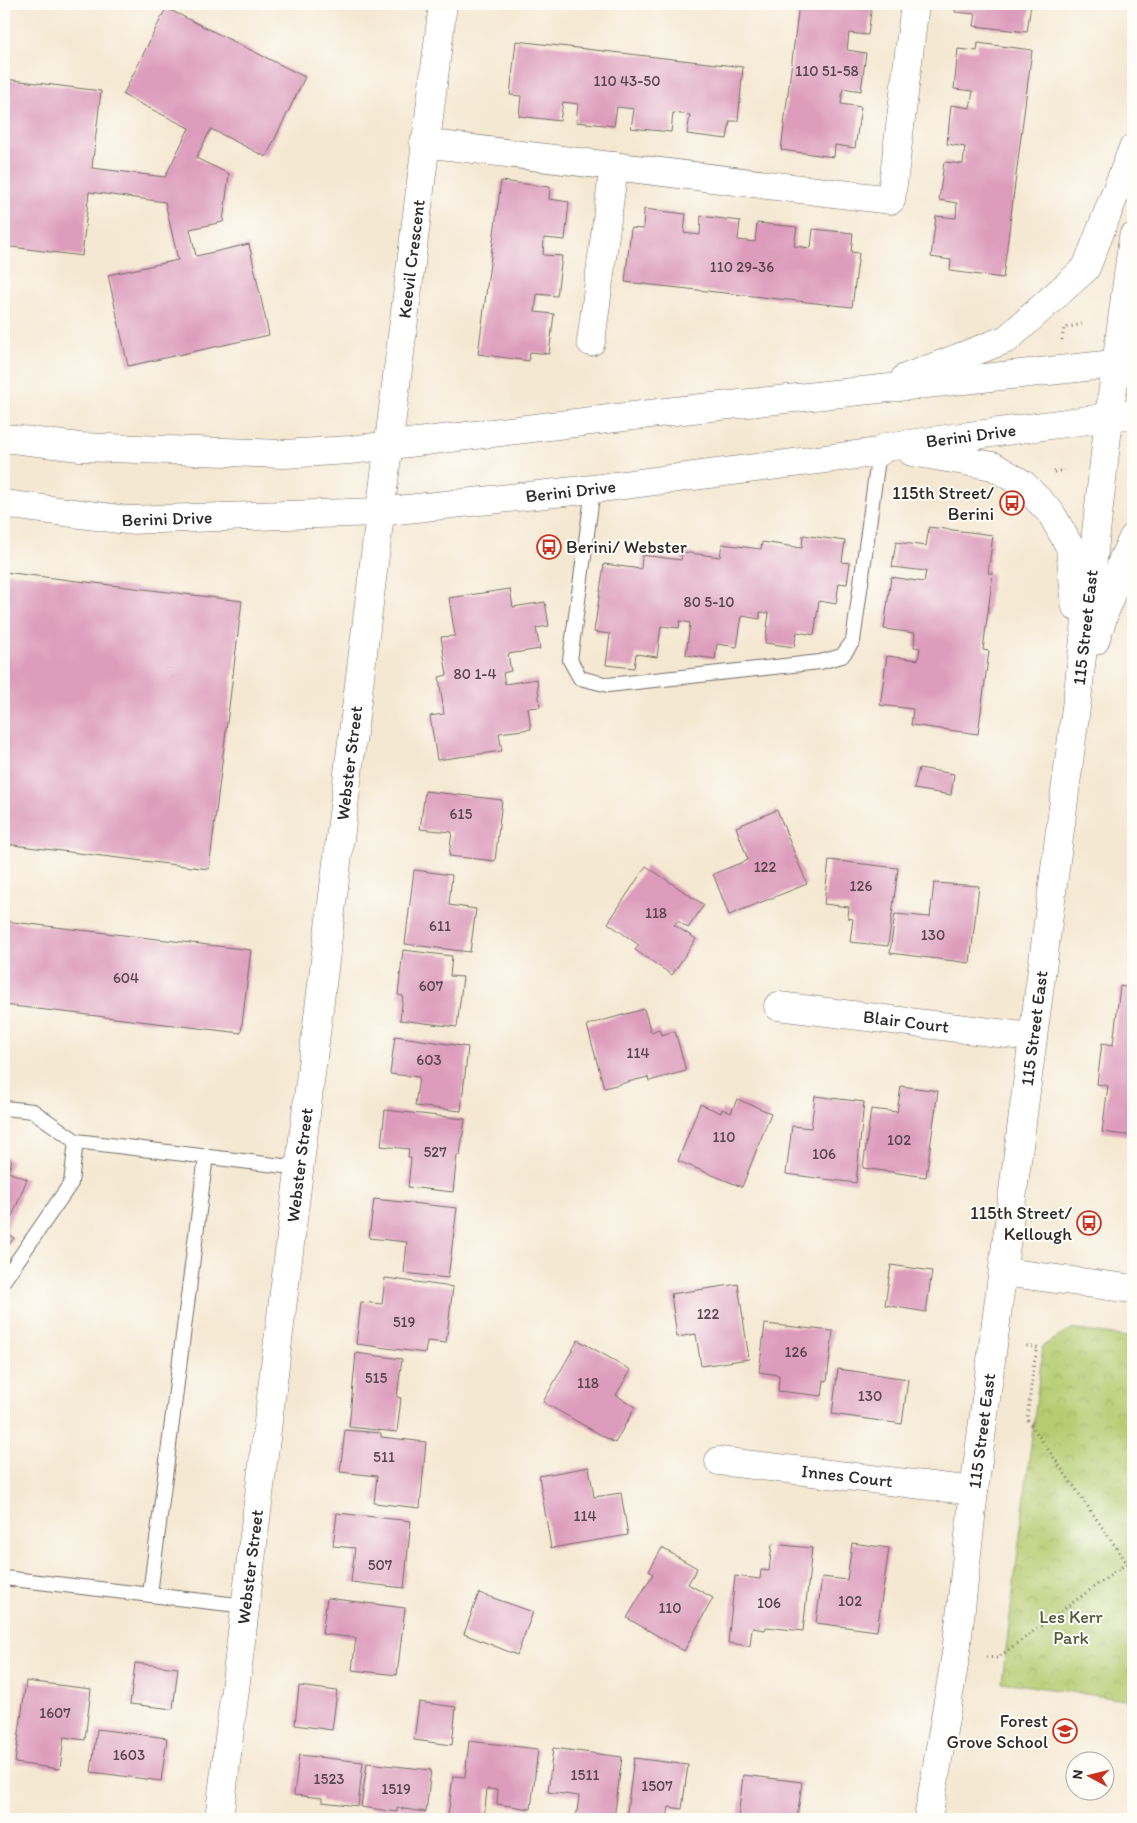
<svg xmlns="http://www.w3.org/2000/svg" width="1137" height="1823" viewBox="0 0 1137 1823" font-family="Itim,sans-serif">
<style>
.park{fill:url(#park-crowns);stroke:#707c4e}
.building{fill:#dd9cbc}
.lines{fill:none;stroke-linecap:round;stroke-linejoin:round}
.lane-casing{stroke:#726d65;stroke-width:16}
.street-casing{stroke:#726d65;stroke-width:29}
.secondary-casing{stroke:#726d65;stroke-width:29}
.path{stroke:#726d65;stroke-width:3;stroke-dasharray:1 4;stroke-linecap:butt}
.lane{stroke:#fff;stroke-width:14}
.street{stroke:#fff;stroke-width:28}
.secondary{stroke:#fff;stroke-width:28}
.labels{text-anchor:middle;stroke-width:4;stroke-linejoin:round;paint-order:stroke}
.number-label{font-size:15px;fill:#58474f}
.street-label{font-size:18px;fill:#2b2b2b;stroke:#fdfcf7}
.poi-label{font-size:18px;fill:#2b2b2b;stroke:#fdfcf7;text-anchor:end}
.park-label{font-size:18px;fill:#545b40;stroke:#fdfcf7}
</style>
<defs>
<pattern id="park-crowns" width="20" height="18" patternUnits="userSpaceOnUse" patternTransform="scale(1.25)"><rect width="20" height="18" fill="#b5cc71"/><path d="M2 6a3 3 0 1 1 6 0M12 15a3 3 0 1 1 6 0" fill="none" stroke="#9caf62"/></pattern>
</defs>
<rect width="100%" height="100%" fill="#fdfcf7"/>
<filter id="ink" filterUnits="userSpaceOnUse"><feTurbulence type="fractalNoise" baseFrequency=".02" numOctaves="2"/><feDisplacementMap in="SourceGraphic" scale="10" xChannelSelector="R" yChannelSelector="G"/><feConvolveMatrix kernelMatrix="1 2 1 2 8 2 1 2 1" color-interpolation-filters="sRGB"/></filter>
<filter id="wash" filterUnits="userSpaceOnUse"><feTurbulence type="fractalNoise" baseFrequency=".0096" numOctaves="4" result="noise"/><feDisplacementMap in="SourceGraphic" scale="20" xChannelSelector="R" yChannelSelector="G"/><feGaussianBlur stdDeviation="1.12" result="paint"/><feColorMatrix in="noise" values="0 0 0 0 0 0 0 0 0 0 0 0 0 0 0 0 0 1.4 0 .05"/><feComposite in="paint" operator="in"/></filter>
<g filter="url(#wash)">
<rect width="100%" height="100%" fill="#f5e8d2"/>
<path class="park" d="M1072,1329L1133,1338V1701L1002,1682L1043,1346Z"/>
<g id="blocks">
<path class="building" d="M799,4H872L868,35L849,33L847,50L866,53L861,91L843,88L841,104L861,107L855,148L835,145L834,157L781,150Z
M956,4H1031L1027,32L974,26L976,14L955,12Z
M166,8L305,77L266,157L211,129L196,158L229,174L223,222L190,229L196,256L249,244L269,335L128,366L108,275L178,260L165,202L89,192L82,256L4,246V85L5,79L101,91L92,168L165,177L189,128L123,95Z
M516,41L743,67L738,121H730L727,139L687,134L690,115L673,113L671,132L631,128L634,109L617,107L614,126L576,122L578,104L563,102L560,121L519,116L521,96L510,95Z
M978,43L1032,50L1003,278L950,271L951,260L931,257L936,216L956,218L957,203L939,200L944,162L963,164L965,147L947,144L951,105L970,108L973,91L954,89L958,49L977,51Z
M501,181L550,187L549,199L569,202L565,240L544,238L543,255L562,256L557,296L537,294L535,312L554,314L549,354L530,352L529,361L478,354Z
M644,209L686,214L684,233L700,235L701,216L740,221L738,240L755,242L757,223L797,227L794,246L811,248L813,229L853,233L851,252L859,253L852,307L625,282L631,228L643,229Z
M929,527L993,535L988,573H993L983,650L989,651L978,734L911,725L913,709L880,705L887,656L918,660L920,648L914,647L915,633L884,629L891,577L924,582L926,571L892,567L896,542L926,546Z
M803,535L845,541L842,562L850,563L847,584L839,583L836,604L819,601L814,635L797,632L794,647L765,643L769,613L760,612V619L742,616L737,647L717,644L715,659L686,655L690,623L680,621L679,628L661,626L657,657L636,654L634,668L606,665L610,634L594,632L604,564L641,569L642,555L681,560L682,552L720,557L722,544L761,549L762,542L802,548Z
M4,572L242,601L209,869L4,844Z
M510,589L513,607L545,602L549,626L536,628L540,649L508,654L511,671L503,673L505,684L537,679L540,707L528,708L531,729L499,733L502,751L437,760L430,716L444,714L439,677L447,675L441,637L455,636L449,598Z
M919,768L954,774L951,795L914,789Z
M425,791L502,800L495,861L449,856L452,832L420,829Z
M777,810L807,884L729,915L713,874L748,860L736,827Z
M829,860L898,868L888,946L850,942L853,919L848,918L849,907L824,904Z
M646,866L704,905L688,928L678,921L674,925L696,939L672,975L635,950L639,945L608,923Z
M414,870L452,875L449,905L476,909L470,952L405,944Z
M934,883L979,886L970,963L890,953L895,914L930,917Z
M4,921L251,950L241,1033L4,1005Z
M403,950L452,956L450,976L463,977L457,1027L400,1020L403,996L398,995Z
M1120,986L1133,988V1136L1102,1132L1108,1086L1097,1084L1102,1043L1113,1045Z
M644,1009L651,1032L659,1029L661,1035L675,1031L686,1071L649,1081L648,1077L604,1088L587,1025Z
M395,1036L468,1047L461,1111L415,1106L419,1077L390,1074Z
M901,1086L938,1091L926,1177L863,1168L871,1109L897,1112Z
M815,1096L864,1102L856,1183L786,1174L792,1126L811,1128Z
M737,1099L771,1113L742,1187L678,1161L700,1104L721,1113L722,1109L731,1113Z
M385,1110L465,1119L460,1155H457L453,1192L408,1187L411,1158L408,1157L409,1149L381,1146Z
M4,1155L12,1161L8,1172L27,1179L6,1232L14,1238L4,1251Z
M374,1199L457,1208L448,1278L404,1273L407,1242L369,1238Z
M891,1265L932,1271L926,1312L885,1305Z
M385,1278L453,1287L446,1343L427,1341L425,1353L356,1344L361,1302L382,1304Z
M738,1284L749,1359L701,1366L696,1334L677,1337L671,1294Z
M765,1324L833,1331L827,1381L824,1380L822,1396L778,1391L779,1375L759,1372Z
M578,1340L631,1370L616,1395L635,1407L615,1443L543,1402Z
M356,1353L402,1359L397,1397L401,1398L397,1432L349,1427Z
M838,1369L908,1379L902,1424L832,1414Z
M345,1430L381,1433V1437L426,1442L420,1508L374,1503L377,1476L340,1472Z
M589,1467L594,1497L621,1493L628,1535L551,1548L539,1476Z
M337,1513L411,1521L404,1588L351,1582L355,1548L333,1546Z
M852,1543L889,1548L877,1631L816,1623L822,1577L847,1580Z
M772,1544L812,1548L803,1631L766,1627L765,1630L752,1628L750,1646L728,1643L735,1576L760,1579L761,1570L769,1571Z
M662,1548L697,1568L688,1584L713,1598L684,1651L627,1618L653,1574L649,1571Z
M479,1593L533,1612L517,1655L464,1634Z
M327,1598L405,1608L397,1675L352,1670L356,1638L322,1634Z
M135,1663L178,1668L173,1709L130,1704Z
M26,1681L91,1689L85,1740L64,1737L60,1769L15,1763Z
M299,1686L337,1691L332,1730L295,1725Z
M419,1702L456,1707L452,1745L414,1740Z
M97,1729L167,1738L161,1781L91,1772Z
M469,1741L538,1749L531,1809L497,1804L498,1790L487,1789L484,1819L448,1816L453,1776L465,1777Z
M553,1748L622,1757L614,1819H576L579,1796L548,1792Z
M299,1755L363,1762L358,1806L322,1802V1798L294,1795Z
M634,1758L688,1765L682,1809L669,1807L667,1819H626Z
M367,1763L431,1770L426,1812L397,1808V1812L361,1807Z
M743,1775L802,1782L797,1819H738Z"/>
</g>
</g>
<g filter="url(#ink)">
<use href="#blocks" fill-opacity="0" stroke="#726d65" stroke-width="1"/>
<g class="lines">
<g class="lane-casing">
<path id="lane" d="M593,489L570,660L580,678L608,685L820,662L842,656L853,641L879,452
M4,1108L33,1111L76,1141L300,1168
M4,1280L71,1183L76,1141
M4,1578L246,1606
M150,1594L206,1156"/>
</g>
<g class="street-casing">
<g id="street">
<path d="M424,143L891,200L915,4"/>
<path d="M591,342L614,166"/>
<path id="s1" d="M778,1006L1032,1037"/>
<path d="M1003,1272L1133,1289"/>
<path id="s2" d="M719,1461L974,1491"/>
<path id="s3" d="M219,1819L443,4"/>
</g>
</g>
<g class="secondary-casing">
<g id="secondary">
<path d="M905,378L1007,339L1086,268L1133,148"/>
<path d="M4,438L80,447L284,454L350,450L683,410L1133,362"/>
<path d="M912,452L993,466L1023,484L1051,513L1070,547L1076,607"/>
<path id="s4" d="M4,504L127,520L379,512L593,489L879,452L886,447L1133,414"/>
<path d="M1095,641L1123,559L1133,538"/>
<path id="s5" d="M928,1819L956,1653L974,1491L1078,692L1109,418L1133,237"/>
</g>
</g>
<path class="path" d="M1062,340L1064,328L1082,324
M1054,472L1064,470
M1127,1563L1133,1564
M986,1657L997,1658L1127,1563L1027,1419L1034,1363L1038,1348L1023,1345"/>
<use href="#lane" class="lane"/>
<use href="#street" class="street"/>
<use href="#secondary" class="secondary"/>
</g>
</g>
<defs>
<g id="bus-ring" transform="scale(1.25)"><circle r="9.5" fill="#fdfcf7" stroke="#c8321e" stroke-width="1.5"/><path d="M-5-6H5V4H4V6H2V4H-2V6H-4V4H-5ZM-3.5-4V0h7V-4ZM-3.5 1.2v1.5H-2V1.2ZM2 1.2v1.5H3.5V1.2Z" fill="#c8321e"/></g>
<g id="school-ring" transform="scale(1.25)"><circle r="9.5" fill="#fdfcf7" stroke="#c8321e" stroke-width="1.5"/><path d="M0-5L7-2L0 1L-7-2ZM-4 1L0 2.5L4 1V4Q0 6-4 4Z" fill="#c8321e"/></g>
</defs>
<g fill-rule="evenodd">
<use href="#bus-ring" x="1012" y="503"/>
<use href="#bus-ring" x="549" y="547"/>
<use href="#bus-ring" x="1089" y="1223"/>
<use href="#school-ring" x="1065" y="1731"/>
</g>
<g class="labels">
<g class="number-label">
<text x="827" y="76">110 51-58</text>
<text x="627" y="86">110 43-50</text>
<text x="742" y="272">110 29-36</text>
<text x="709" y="607">80 5-10</text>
<text x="475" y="679">80 1-4</text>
<text x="461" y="819">615</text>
<text x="765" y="872">122</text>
<text x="861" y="891">126</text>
<text x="656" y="918">118</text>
<text x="440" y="931">611</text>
<text x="933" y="940">130</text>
<text x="126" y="983">604</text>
<text x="431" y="991">607</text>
<text x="638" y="1058">114</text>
<text x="429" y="1065">603</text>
<text x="724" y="1142">110</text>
<text x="899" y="1145">102</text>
<text x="435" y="1157">527</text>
<text x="824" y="1159">106</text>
<text x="708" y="1319">122</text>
<text x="404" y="1327">519</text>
<text x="796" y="1357">126</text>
<text x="376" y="1383">515</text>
<text x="588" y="1388">118</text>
<text x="870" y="1401">130</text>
<text x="384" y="1462">511</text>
<text x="585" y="1521">114</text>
<text x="380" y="1570">507</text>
<text x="850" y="1606">102</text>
<text x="769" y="1608">106</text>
<text x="670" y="1613">110</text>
<text x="55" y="1718">1607</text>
<text x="129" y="1760">1603</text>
<text x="585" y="1780">1511</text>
<text x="329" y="1784">1523</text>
<text x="657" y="1791">1507</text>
<text x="396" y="1794">1519</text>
</g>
<g class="street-label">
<text dy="6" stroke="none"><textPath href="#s3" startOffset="1572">Keevil Crescent</textPath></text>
<text dy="6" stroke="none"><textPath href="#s4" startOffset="974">Berini Drive</textPath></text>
<text dy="6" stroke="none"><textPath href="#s4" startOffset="569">Berini Drive</textPath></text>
<text dy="6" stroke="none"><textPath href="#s4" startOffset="164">Berini Drive</textPath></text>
<text dy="6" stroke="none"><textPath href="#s5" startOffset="1202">115 Street East</textPath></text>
<text dy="6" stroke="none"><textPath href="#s3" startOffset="1064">Webster Street</textPath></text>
<text dy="6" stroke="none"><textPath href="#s1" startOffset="129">Blair Court</textPath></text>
<text dy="6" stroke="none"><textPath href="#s5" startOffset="798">115 Street East</textPath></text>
<text dy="6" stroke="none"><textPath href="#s3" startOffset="659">Webster Street</textPath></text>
<text dy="6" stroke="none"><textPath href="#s5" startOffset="392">115 Street East</textPath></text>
<text dy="6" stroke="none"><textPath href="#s2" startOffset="129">Innes Court</textPath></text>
<text dy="6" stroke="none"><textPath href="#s3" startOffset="254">Webster Street</textPath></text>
</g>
<g class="poi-label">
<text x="994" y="499">115th Street/<tspan x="994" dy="21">Berini</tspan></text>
<text x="566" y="553" text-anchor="start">Berini/ Webster</text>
<text x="1072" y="1219">115th Street/<tspan x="1072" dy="21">Kellough</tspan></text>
<text x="1048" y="1727">Forest<tspan x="1048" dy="21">Grove School</tspan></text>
</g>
<g class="park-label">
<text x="1071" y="1623">Les Kerr<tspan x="1071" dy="21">Park</tspan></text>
</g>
</g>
<rect width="1137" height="1823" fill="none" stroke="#fdfcf7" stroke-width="20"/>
<g transform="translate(1090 1776) rotate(277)"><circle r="24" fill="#fdfcf7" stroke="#a9a8a5"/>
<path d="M0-4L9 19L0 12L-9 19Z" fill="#c8321e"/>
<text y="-8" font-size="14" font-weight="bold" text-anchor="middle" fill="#2b2b2b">N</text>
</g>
</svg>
